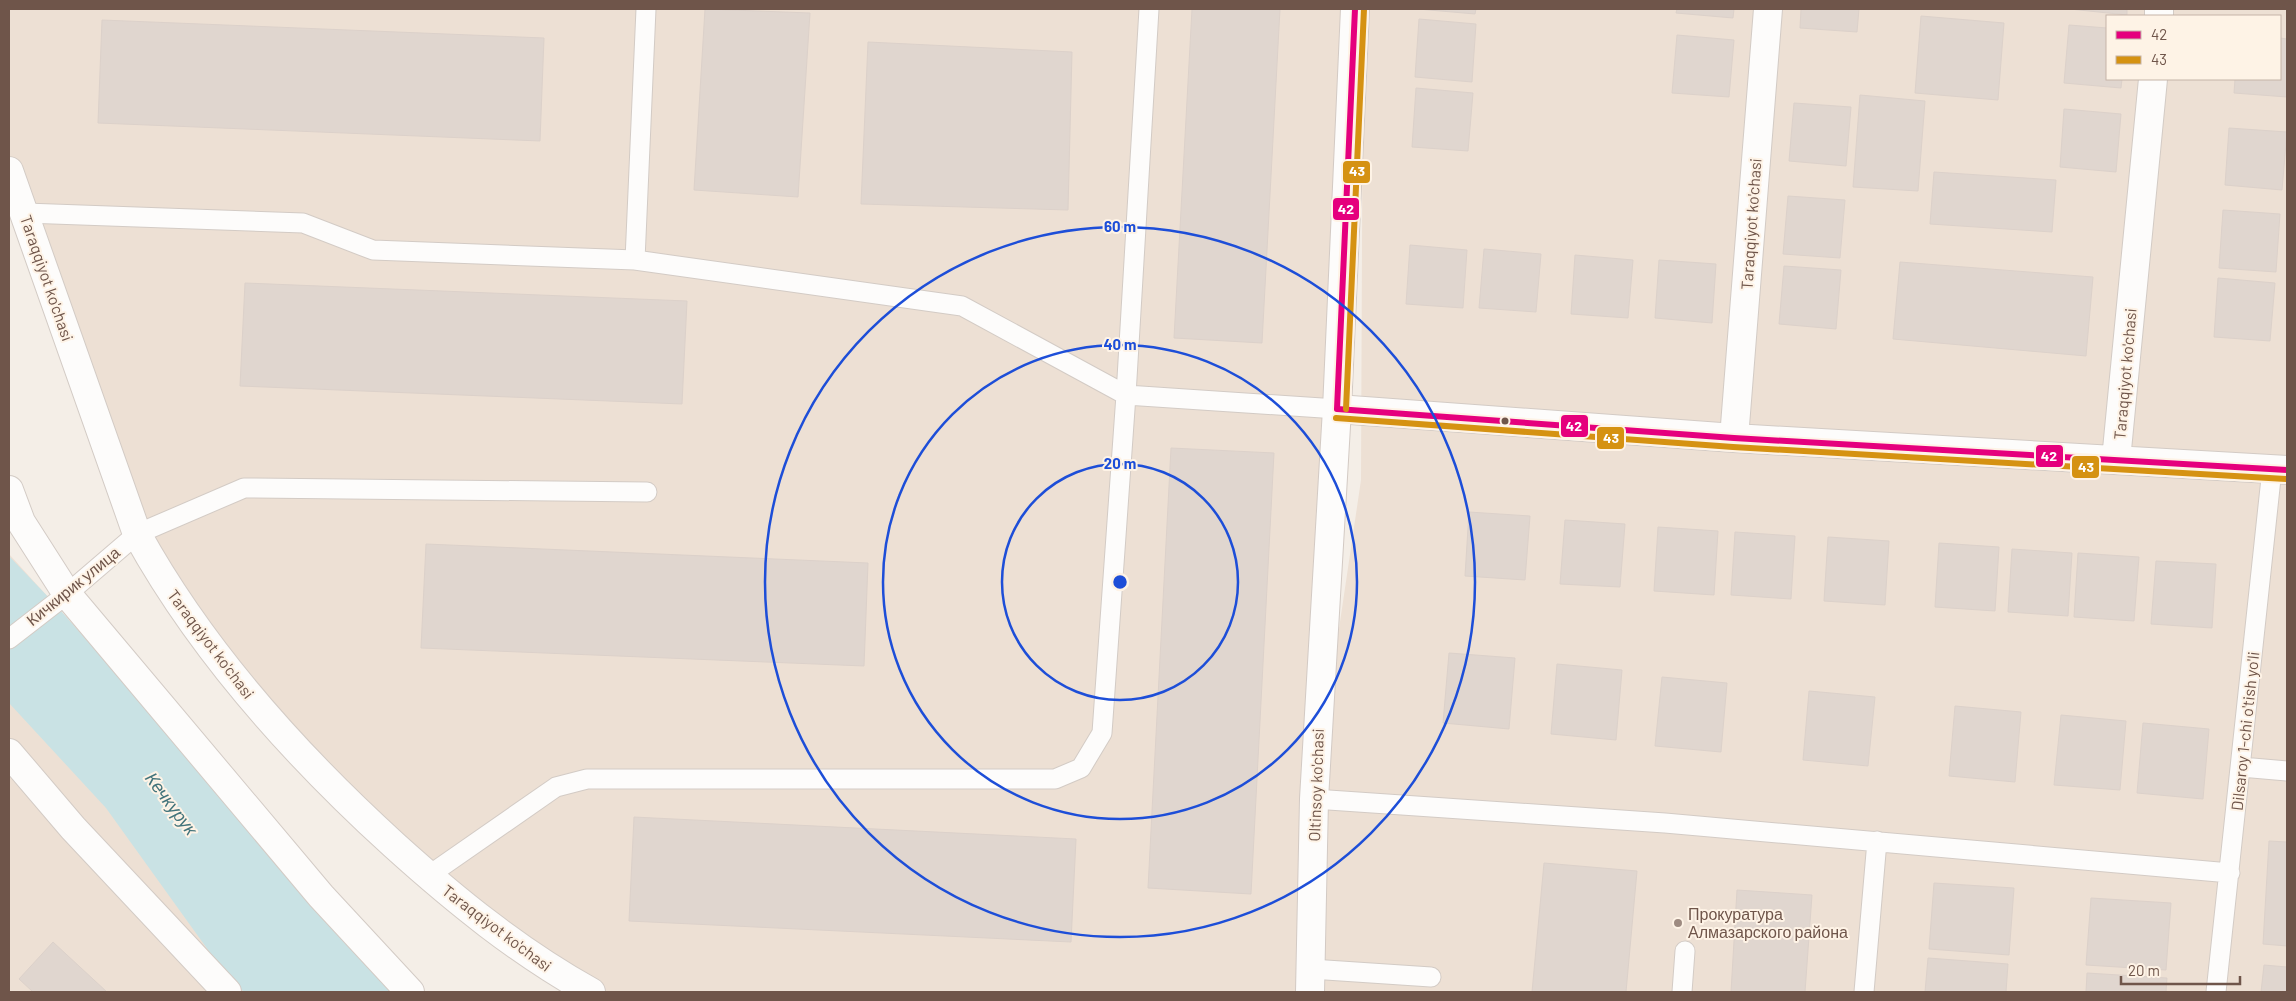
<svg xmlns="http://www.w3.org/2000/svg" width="2296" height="1001" viewBox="0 0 2296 1001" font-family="Barlow,sans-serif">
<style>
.residential{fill:#ede0d4;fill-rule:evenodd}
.water{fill:#c9e2e4}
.building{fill:#e0d6cf;stroke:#dcd1ca}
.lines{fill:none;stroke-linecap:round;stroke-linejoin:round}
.lane-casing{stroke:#d3cbc5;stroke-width:21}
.street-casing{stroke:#d3cbc5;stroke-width:30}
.secondary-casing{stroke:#d3cac4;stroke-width:30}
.lane{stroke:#fdfcfb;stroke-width:19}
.street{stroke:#fdfcfb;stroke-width:28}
.secondary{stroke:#fdfcfb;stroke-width:28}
.bus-1-casing{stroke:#fef3e6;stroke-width:10}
.bus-2-casing{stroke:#fef3e6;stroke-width:10}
.bus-1{stroke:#e5007d;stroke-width:6}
.bus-2{stroke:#d59212;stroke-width:6}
.ring{fill:none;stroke:#1d4ed8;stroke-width:2.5}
.bus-dot{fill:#6f554a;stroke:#fef3e6;stroke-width:2}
.poi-dot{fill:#9e8b81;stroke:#fef3e6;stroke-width:2}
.labels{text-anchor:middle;stroke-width:4;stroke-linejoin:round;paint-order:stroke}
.street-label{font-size:16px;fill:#6f554a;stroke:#fef3e6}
.poi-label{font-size:16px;fill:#6f554a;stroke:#fef3e6;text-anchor:start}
.water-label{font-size:18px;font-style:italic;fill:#43747b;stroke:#fef3e6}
.centre{fill:#1d4ed8;stroke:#fef3e6;stroke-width:2.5}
.ring-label{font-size:15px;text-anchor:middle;font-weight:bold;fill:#1d4ed8;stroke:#fef3e6;stroke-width:4;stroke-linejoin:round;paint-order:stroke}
.line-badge{stroke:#fef3e6;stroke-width:2}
.badge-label{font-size:14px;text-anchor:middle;font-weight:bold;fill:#fff}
</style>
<rect width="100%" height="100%" fill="#f4eee7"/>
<path class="residential" d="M9,9H1355L1315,791L1361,480L1363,9H2287V992H591L428,876L164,582L9,171ZM2107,16H2280V79H2107Z
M9,554L187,750L398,992H9Z"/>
<path class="water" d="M9,556L54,603L395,992H244L226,975L106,808L9,703Z"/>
<path class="building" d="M705,9L810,13L798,197L694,190Z
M1192,9H1280L1262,343L1174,338Z
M1418,9H1476L1475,14Z
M1677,9H1734L1733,18L1676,13Z
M1801,9H1859L1857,32L1800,28Z
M2070,9H2127V15Z
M1921,16L2004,23L1998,100L1915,93Z
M1419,19L1476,24L1472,82L1415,77Z
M102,20L544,38L540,141L98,123Z
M2069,25L2107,28V79H2122L2121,88L2064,83Z
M1677,35L1734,40L1729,97L1672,93Z
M2280,38L2287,39V97L2234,93L2235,79H2280Z
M868,42L1072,52L1068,210L861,204Z
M1416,88L1473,93L1468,151L1412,147Z
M1860,95L1925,101L1918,191L1853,187Z
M1794,103L1851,107L1846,166L1789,161Z
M2064,109L2121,114L2116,172L2060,167Z
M2229,128L2287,132L2282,190L2225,185Z
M1934,172L2056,180L2052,232L1930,224Z
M1788,196L1845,200L1840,258L1783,254Z
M2223,210L2280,214L2276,272L2219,268Z
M1410,245L1467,250L1463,308L1406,304Z
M1484,249L1541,254L1536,312L1479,308Z
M1575,255L1633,260L1628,318L1571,314Z
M1659,260L1716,264L1712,323L1655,318Z
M1900,262L2093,277L2086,356L1893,339Z
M1784,266L1841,270L1836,329L1779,324Z
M2218,278L2275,283L2270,341L2214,337Z
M245,283L687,301L682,404L240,386Z
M1171,448L1274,453L1251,894L1148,888Z
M1469,512L1530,516L1525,580L1465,576Z
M1565,520L1625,524L1620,587L1560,584Z
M1658,527L1718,531L1714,595L1654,591Z
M1735,532L1795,536L1791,599L1731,595Z
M1828,537L1889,541L1885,605L1824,601Z
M1939,543L1999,547L1995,611L1935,607Z
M426,544L868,563L864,666L421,648Z
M2012,549L2072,553L2068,616L2008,612Z
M2078,553L2139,557L2134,621L2074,617Z
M2156,561L2216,564L2212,628L2151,624Z
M1449,653L1515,658L1509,729L1443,723Z
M1557,664L1622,670L1616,740L1551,734Z
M1662,677L1727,683L1721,752L1655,746Z
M1809,691L1875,697L1868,766L1803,760Z
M1955,706L2021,712L2015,782L1949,776Z
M2061,715L2126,721L2120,790L2054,785Z
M2143,723L2209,729L2203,799L2137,793Z
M634,817L1076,839L1071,942L629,921Z
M2269,841L2287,842V946L2263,944Z
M1544,863L1637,871L1626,992H1532Z
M1934,883L2014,888L2009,955L1929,949Z
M1737,890L1812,895L1805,992H1731Z
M2091,898L2171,903L2166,970L2086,965Z
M53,942L107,992H33L19,979Z
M1928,958L2008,964L2006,992H1925Z
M2264,965L2287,967V992H2261Z
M2087,973L2167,978L2166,992H2086Z"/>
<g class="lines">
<g class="lane-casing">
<path id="lane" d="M25,213L303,223L373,250L635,260L962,306L1126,395L1149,9
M635,260L646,9
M9,639L67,594L137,534L244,488L647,492
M2241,767L2287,771
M1314,799L1665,823L2230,873
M428,876L556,787L587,779H1055L1081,768L1102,733L1126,395L1337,409
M1311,969L1431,977
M1682,992L1685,951
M1864,992L1877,841
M2216,992L2272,469"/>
</g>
<g class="street-casing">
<path id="street" d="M2159,16V9
M9,171L137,534C202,652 294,754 394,845C456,901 519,952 591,992
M1337,409L1734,438L2287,470
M1734,438L1768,9
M2116,460L2153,79
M9,490L21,522L67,594L321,896L410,992
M9,753L73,828L227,992"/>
</g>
<g class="secondary-casing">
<path id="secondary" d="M1310,992L1314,799L1337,409L1355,9"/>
</g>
<use href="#lane" class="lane"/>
<use href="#street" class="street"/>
<use href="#secondary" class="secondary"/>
<g class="bus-1-casing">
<path id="bus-1" d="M1337,409L1734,438L2287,470
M1337,409L1355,9"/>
</g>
<g class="bus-2-casing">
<path id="bus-2" d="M1346,409L1364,9
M1336,418L1733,447L2286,479"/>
</g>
<use href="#bus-1" class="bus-1"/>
<use href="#bus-2" class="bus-2"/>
</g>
<g class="ring">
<circle cx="1120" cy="582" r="118"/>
<circle cx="1120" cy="582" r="237"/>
<circle cx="1120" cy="582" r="355"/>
</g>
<circle class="bus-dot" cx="1505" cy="421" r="4.5"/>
<circle class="poi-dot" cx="1678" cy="923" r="5"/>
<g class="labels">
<g class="street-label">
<text transform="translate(1751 224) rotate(-86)" y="6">Taraqqiyot ko'chasi</text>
<text transform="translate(47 278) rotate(71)" y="6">Taraqqiyot ko'chasi</text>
<text transform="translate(2125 374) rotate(-85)" y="6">Taraqqiyot ko'chasi</text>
<text transform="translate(73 586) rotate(-39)" y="6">Кичкирик улица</text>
<text transform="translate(211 644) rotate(53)" y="6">Taraqqiyot ko'chasi</text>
<text transform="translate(2245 731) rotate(-84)" y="6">Dilsaroy 1-chi o'tish yo'li</text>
<text transform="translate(1316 785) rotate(-88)" y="6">Oltinsoy ko'chasi</text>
<text transform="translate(497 928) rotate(37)" y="6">Taraqqiyot ko'chasi</text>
</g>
<g class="poi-label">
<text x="1688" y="920">Прокуратура<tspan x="1688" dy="18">Алмазарского района</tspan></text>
</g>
<g class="water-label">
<text transform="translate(171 804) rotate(53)" y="6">Кечкурук</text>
</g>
</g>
<circle cx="1120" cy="582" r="8" class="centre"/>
<g class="ring-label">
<text x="1120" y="232">60 m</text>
<text x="1120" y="350">40 m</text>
<text x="1120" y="469">20 m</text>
</g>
<g class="line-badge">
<rect x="1342" y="160" width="29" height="24" rx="5" fill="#d59212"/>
<rect x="1332" y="197" width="28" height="24" rx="5" fill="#e5007d"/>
<rect x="1560" y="414" width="29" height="24" rx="5" fill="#e5007d"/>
<rect x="1596" y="426" width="29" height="24" rx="5" fill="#d59212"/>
<rect x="2035" y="444" width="29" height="24" rx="5" fill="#e5007d"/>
<rect x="2071" y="455" width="29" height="24" rx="5" fill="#d59212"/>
</g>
<g class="badge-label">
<text x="1357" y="176">43</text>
<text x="1346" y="214">42</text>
<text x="1574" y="431">42</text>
<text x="1611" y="443">43</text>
<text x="2049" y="461">42</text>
<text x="2086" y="472">43</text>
</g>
<rect width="2296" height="1001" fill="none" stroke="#6f554a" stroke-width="20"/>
<rect x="2106" y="15" width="175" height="65" fill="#fef3e6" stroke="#c5b4a8"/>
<rect x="2116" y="31" width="25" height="8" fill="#e5007d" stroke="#c5b4a8"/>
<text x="2151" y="40" font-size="15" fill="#6f554a">42</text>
<rect x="2116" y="56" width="25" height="8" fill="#d59212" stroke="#c5b4a8"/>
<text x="2151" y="65" font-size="15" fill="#6f554a">43</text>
<path d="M2121 976v8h119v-8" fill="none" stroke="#6f554a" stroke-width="2.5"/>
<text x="2128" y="976" font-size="15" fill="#6f554a" stroke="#fef3e6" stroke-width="4" paint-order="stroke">20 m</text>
</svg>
